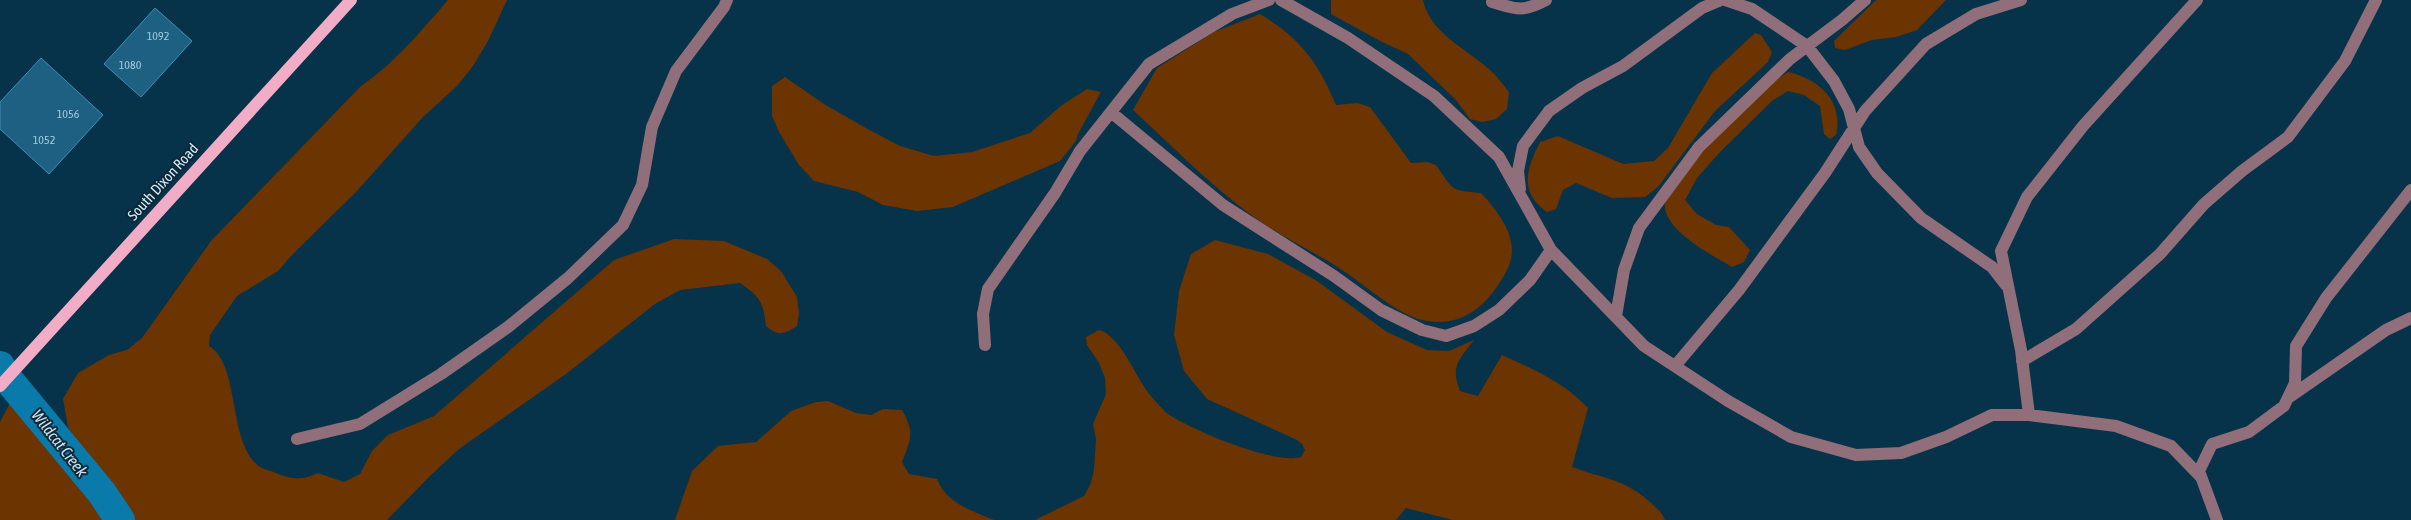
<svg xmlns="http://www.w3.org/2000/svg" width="2411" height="520" viewBox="0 0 2411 520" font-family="'Asap Condensed',sans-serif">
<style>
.green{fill:#6b3400}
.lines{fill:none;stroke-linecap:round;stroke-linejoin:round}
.river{stroke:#0a7aaa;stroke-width:30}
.building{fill:#1d6082;stroke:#408fb9}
.minor{stroke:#906f7a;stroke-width:12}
.major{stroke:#f1adc6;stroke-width:12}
.labels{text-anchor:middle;stroke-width:4;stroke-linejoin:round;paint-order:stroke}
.number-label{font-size:12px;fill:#a2c9df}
.street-label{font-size:15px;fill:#ceecfe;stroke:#0f2836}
.water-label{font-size:16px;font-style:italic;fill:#c8e1f1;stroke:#0f2836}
</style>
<rect width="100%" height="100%" fill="#063349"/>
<path class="green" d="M448,0H507L488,41L473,66L457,86L423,117L357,191L292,255L278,271L237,296L210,335L209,346C241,365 227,444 260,467C265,470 273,471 278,474C295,480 302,480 318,473L344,482L360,474L372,451L388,435L434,416L614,260L674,239L724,241L767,259L781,271L797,297L799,314L797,326C783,335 778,336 766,326C763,301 760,297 740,283L680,290L655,304L566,374L459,449L430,476L387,520H0V422L17,390L100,490L68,427L63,399L78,373L109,355L127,350L142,338L211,241L361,86C395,63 421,31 448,0Z
M1331,0H1423C1430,34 1468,49 1491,71C1498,77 1503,85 1509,92L1507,109L1496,119L1482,122L1470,119L1456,100L1408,54L1382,42L1331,14Z
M1876,0H1946L1917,30L1896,37L1872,40L1845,50L1835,48L1834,41Z
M1260,14C1300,38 1318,62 1336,105L1357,103L1370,107L1411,163L1427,162L1436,165C1454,190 1448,190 1481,193C1500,214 1523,242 1506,272C1488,305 1463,329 1422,320C1399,315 1367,287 1348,274C1318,253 1284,239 1254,217C1211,186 1172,146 1133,110L1157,68L1214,32Z
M1755,33L1761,35L1772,52L1768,62L1715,111L1658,187L1645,197L1612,198L1576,183L1563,190L1556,209L1547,212C1518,192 1527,168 1540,142L1558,136L1623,164L1654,161L1668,148L1712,73Z
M1788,72C1819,79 1844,101 1836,135L1830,139L1824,134L1820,106L1804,95L1788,91L1772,101L1720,152L1697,178L1685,200L1697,214L1716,225L1729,227L1750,250L1744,262L1732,267C1712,255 1662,230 1665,203C1697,157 1740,102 1788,72Z
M785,77L824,104L864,127L900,146L934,156L972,152L1030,133L1062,105L1087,89L1101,92L1078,134L1076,141L1060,161L953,207L917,211L883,205L858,192L814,181L799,165L779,132L772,116V86Z
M1215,240L1268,254L1317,281L1387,332L1427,350L1449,351L1474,340C1459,360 1450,366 1460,391L1478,396L1502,355C1533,369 1564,382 1588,408L1572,467C1604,479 1623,478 1650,502C1656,508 1662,512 1665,520H1453L1406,508L1396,520H1035L1084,496L1091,483L1094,470L1096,439L1093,424L1106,394L1105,378L1099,363L1087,345L1086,337L1099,330C1120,335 1136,378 1150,395C1155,401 1162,409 1168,414C1192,430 1274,465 1301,457L1305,450L1302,444L1297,440L1207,399L1184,371L1174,335L1179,291L1191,254Z
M828,401L856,413L871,415L883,409L902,410C915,433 911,439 902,462L909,474L937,479C946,503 972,511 994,520H675L692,471L718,446L756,442L791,411L816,402Z"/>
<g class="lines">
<path class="river" d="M0,366L7,378L102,493L120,520"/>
</g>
<path class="building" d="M155,8L192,41L141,97L104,64Z
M41,58L103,115L49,174L0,129V102Z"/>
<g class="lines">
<path class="minor" d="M1281,0L1348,38L1434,96L1499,157L1551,250L1644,346L1728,401L1791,437L1856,455L1901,453L1946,437L1992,415H2029L2116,426L2171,446L2201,477
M1725,0L1752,9L1807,46L1834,81L1849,109L1859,147L1877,173L1921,218L1992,267L2006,285
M1492,2C1516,9 1522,13 1546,0
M1112,113L1223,205L1334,276L1381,310L1422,330L1446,336L1474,326L1499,310L1530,280L1551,250
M1520,189L1518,171L1523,146L1549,111L1582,88L1623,66L1702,8L1721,0
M1616,316L1624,270L1639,228L1699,147L1790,59L1842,20L1865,0
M985,345L983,314L988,289L1055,193L1080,151L1149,64L1232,14L1269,0
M2022,361L2076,329L2160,254L2204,204L2242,171L2288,137L2345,61L2376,0
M1675,366L1739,290L1825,173L1865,111L1926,44L1976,14L2021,0
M2288,398L2386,330L2411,318
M2029,415L2021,350L2001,251L2027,197L2083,126L2197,0
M297,439L360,424L441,374L508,327L568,278L623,225L642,185L652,127L676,71L724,7L727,0
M2217,520L2199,471L2212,444L2249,432L2284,406L2295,383L2296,346L2326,298L2411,190"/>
<path class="major" d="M0,386L351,0"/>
</g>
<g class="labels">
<g class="number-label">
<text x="158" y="40">1092</text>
<text x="130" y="69">1080</text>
<text x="68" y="118">1056</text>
<text x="44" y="144">1052</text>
</g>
<g class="street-label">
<text transform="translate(163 182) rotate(-48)" y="5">South Dixon Road</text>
</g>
<g class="water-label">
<text transform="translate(60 443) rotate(52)" y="6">Wildcat Creek</text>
</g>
</g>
</svg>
